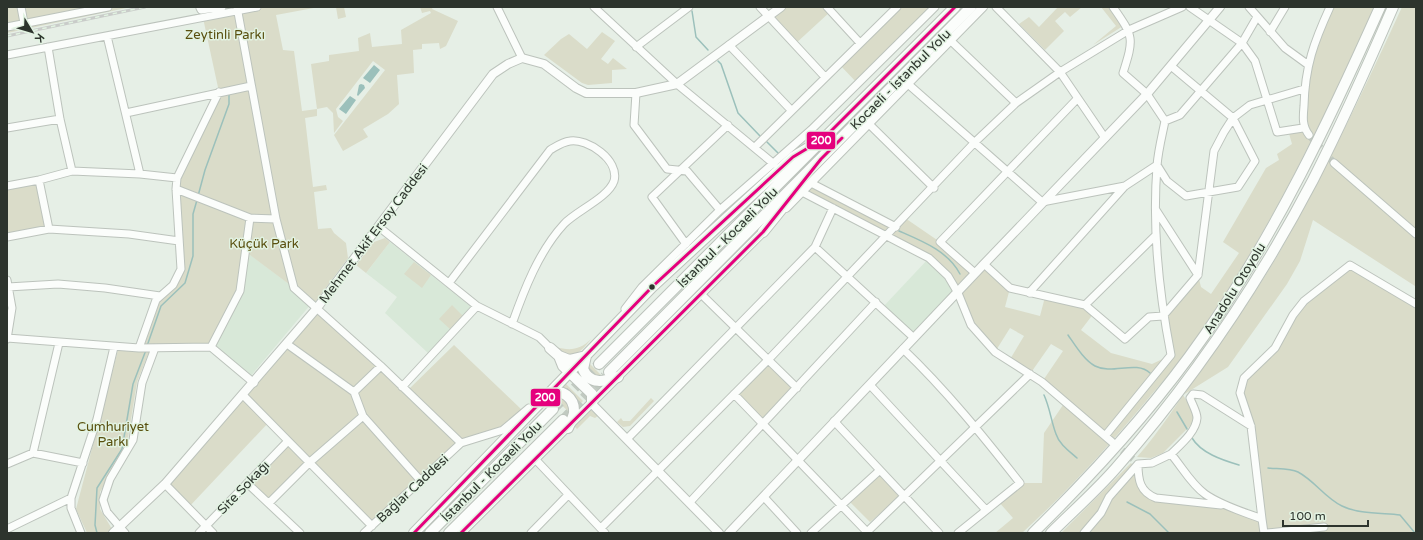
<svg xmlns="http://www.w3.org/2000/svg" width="1423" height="540" viewBox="0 0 1423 540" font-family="'Varela Round',sans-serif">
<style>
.built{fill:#d8e8d8}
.green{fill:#dadcc9}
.water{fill:#9bc0bb}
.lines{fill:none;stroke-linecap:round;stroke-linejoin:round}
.stream{stroke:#9bc0bb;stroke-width:1.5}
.minor-tunnel{stroke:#c1cac1;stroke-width:7;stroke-dasharray:7 3.5;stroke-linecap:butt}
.highway-tunnel{stroke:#c1cac1;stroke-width:10;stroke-dasharray:10 5;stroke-linecap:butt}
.minor-casing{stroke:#bcc3bc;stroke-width:9}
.major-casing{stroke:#bcc3bc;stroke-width:10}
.highway-casing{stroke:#bcc3bc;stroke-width:12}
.minor{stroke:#fbfdfb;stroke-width:7}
.major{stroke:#fbfdfb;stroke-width:8}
.highway{stroke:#fbfdfb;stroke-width:10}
.rail-casing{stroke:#c9ccc9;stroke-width:3}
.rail{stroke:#e2f3e2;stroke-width:1.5;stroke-dasharray:4.5;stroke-linecap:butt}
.bus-1-casing{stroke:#e2f3e2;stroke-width:6}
.bus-1{stroke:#e5007d;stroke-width:3}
.bus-dot{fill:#2d342d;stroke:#e2f3e2;stroke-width:1.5}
.labels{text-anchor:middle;stroke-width:3;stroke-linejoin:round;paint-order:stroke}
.park-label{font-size:13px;fill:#594f0e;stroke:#e2f3e2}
.street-label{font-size:13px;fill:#2d342d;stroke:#e2f3e2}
.line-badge{stroke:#e2f3e2;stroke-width:1.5}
.badge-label{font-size:11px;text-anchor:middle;font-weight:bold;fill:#fff}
</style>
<rect width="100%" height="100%" fill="#e6efe6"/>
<path class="built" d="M390,242L471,307L428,353L385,313L397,297L366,273Z
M245,251L294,288L311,304L249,378L211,347Z
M929,258L958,293L914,338L882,308Z"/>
<path class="green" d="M7,7H131L7,33Z
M257,7H319L276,15L283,50L294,51L302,111L317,109L311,64L329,61V55L359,51L358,38L370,33L372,47L402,44L401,30L431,13L430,11L422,13L420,7H433L432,9L458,21L446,46L440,49L439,43L422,44V49L413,50L414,73L397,75L399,104L388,114L363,129L368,137L343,151L334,135L385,70L373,61L336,109L338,117L343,121L334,133L333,113L327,107L317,109V116L305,118L313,187L326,185L327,190L314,192L318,229L331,228L334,233L346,243L348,258L313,305L294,288L246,252L240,291L211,347L139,348L162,293L181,269L176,189L219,92L203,18Z
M336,7H344L346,17L338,19Z
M781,7H827L831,11L794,45L767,17Z
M897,7H935L858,84L839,64Z
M1058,7H1082L1070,17L1065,12L1055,21L1064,31L1045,50L1019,24L1029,17L1039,27Z
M1101,7H1110L1123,26L1093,45L1116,26Z
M1330,7H1375C1320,127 1262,248 1184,355C1173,371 1159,385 1147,400C1108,447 1067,492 1022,533H995L1013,518L998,501L1020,483H1042L1044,433L1065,402L1042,382L1063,351L1051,344L1030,374L1009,361L1024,336L1010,328L995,352L971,325L958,293L929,258L802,192L811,183L896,227L905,218L940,242L975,273L984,264L1010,288L1005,307L1040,316L1045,297L1085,305L1094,313L1081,330L1111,353L1152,364L1171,355L1163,316L1198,275L1201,287L1211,294L1239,253L1223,242L1266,168L1279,160L1277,154L1292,144L1288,130L1303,128L1304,89Z
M1402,7H1416V290L1415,286L1313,220L1300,261L1287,284L1228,367L1183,395C1189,405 1198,414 1192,424L1163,453L1151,458L1137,457C1161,430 1179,400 1200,371C1227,333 1255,294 1279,253C1324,174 1364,90 1402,7Z
M602,32L615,41L601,59L608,64L613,58L627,69L612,70V83L588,85L582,83L544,55L561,39L569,34L587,49Z
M39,180L49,229L7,237V186Z
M385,238L390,242L366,273L356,265L374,242Z
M414,262L431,275L422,288L404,274Z
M1350,265L1416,303V533H1061L1131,463L1134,467L1138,464L1146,493L1227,505L1262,519L1251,426L1240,393L1244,378L1275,348L1293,315Z
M452,305L463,316L450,329L439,319Z
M317,308L407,391L454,345L522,410L503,430L461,443L372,526L310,462L269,503L247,483L288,441L269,422L188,508L165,484Z
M591,339C580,354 571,361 556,347C570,351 580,350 591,339Z
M118,350L149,352L137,382L128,438L123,452L100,492V509L112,529L107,533H87L76,509Z
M769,359L797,388L763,424L734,394Z
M587,361L603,377L600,379L587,373Z
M566,384L583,401L577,407L560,389Z
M557,395L569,401V412L554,398Z
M651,398L654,401L630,426L623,427L617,422L621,418L623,421H630Z
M590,410L599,415L595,418L590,416L577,429L574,426Z
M879,473L901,496L870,522L849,501Z"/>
<path class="water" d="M374,65L380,70L370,83L363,78Z
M361,84L364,85L365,88L358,96L357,95L359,85Z
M350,96L356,100L346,114L339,109Z"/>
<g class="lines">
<path class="stream" d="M692,11L696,37L708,50
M718,61L721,64L738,113L760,136
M767,142L778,153
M198,196L205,170L229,104V94
M899,231C922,241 948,251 960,274
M1068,335C1075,345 1084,360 1095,366C1112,375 1136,360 1150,373
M147,346L161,306L185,283L193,256V214L197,200
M1044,395C1050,408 1051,421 1056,434C1059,444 1069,451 1077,458
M1177,412L1187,429
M1192,438C1201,453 1222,460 1239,465
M1268,468C1277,469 1290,468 1298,472C1315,481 1325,498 1342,506C1358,514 1382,513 1400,515L1415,533
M1127,502L1150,514L1169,533
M97,533L95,525L97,488L122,449L133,384L146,350"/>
<path class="minor-tunnel" d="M1309,135L1334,163
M1114,444L1133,459"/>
<path class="highway-tunnel" d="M553,409L599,364
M563,420L605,376"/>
<g class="minor-casing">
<path id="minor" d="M21,7L24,23
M237,7L276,219L294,288L381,366L461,443
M497,7L522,58
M594,7L677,84L774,164
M760,7L825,77
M827,7L860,43
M996,7L1060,72L1105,138
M1190,7L1242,43L1255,61L1277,132L1303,128
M1249,7L1285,48L1307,64
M200,8L201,10L222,7
M7,27L108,7
M1270,32L1285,7
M107,36L140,174
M950,40L1016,103
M729,45L791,110
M48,47L60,119L72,171
M636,47L689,7
M7,55L257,7
M908,84L1042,202L1125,186
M636,93L634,125L667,169L687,171L720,210
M126,113L251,86
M1165,121L1180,115L1242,43L1257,17
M869,124L934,188
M7,128L60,119
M1309,135C1302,126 1303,117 1304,106C1305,66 1314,42 1330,7
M755,147L897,7
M1334,163L1416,234
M39,180L49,229
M811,183L896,227
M7,186L39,180L72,171L140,174L177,178
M176,189L250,218L276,219
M802,192L929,258L948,276L958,293L971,325L995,352L1042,382L1112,442
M1156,210L1198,275
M379,227L477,306L539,337L550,348
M7,237L49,229L129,234L179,241
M686,244L652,197L728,125
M815,247L914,338
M984,264L1010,288L1085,305L1125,339L1149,317L1163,316L1198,275L1214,151L1224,132L1233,118L1250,105L1304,89
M975,273L940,242L1077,99
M7,280L12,308L7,339
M449,283L550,150C557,146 562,142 570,141C587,138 620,160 614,181C608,198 576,211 564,224C539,251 524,290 512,324
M8,287L58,284L105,288L160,296
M1029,293L1125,186L1157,165L1167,181L1186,196L1238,187L1255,161L1233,118L1171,66
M701,294L797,388
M1085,305L1156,235
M625,309L642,287L720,210L811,130L935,7
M7,338L139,348L211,347L254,383
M287,344L354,392L363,416
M211,347L240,291L250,218
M139,348L156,300L173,285L181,269L176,189L177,178L219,92
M903,349C946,390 983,436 1020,483L958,533
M870,385L986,510
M402,387L477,306
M354,392L381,366
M734,394L868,533
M243,395L372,526
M834,421L939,533
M1105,436L1171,355C1159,293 1152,229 1157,166C1158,151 1162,136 1165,121L1147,94L1123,73C1134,38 1134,37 1113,7
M627,439L815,247L833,208
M33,453L59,343
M1171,454C1180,445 1196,432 1197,418C1197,412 1192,404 1190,398L1193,394L1202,395L1251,426
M536,460L605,533
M7,464L33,453L83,463
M1138,464C1138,480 1140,492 1156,498L1221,505
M247,483L300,533
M165,484L213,533
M764,497L797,533
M690,502L876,302
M269,503L310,462L363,416L420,480
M1262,519L1251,426L1240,393L1244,378L1275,348L1293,315L1304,301L1350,265L1416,304
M601,528L769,359L975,142L1016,103L1060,72L1129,30L1182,7
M7,529L71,498
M867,532L1030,374
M81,533L71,508V498L97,419L114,347
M125,533L107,512L103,500L110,479L133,440L142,383L155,348
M199,533L288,441
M364,533L461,443L503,430L529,408
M531,533L568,495
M811,533L880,470
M1084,533L1101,513L1109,497L1138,464L1152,463L1171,454C1182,467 1191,484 1205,494C1222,506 1244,512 1262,519L1264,533
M1267,533L1324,527"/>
</g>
<g class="major-casing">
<path id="major" d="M786,208L983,7
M592,404L719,533
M113,533L165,484L317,308L493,74L508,64L522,58L544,64L576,88L586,93H636L677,84L781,7
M461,533L767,228
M729,533L984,264L1147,94L1220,7"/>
</g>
<g class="highway-casing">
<path id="highway" d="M763,232L789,200
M550,348L559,356L563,366L592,394V404
M559,356L569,360L586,356
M586,356L583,369C590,386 605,381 618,377
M599,364L955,7
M609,372L971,7
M548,395C562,387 575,398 574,413C573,418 570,423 568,428
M414,533L652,287L793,157L823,139
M430,533L553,409
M449,533L563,420
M1033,533C1095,472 1154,408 1204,336C1276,233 1329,121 1380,7
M1051,533C1072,512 1096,491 1116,468C1192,382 1260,281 1313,180C1342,123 1368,65 1393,7"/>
</g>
<use href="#minor" class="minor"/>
<use href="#major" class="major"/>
<use href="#highway" class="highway"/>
<g class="rail-casing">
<path id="rail" d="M7,36L145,7"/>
</g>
<use href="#rail" class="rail"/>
<g class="bus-1-casing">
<path id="bus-1" d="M414,533L652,287L793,157L823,139L955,7
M461,533L763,232L821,159L842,138"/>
</g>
<use href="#bus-1" class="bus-1"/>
</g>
<circle class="bus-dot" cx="652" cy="287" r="3.5"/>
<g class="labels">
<g class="park-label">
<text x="225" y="39">Zeytinli Parkı</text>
<text x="264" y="248">Küçük Park</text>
<text x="113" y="431">Cumhuriyet<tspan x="113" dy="15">Parkı</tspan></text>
</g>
<g class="street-label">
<text transform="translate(900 79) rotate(-45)" y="5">Kocaeli - İstanbul Yolu</text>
<text transform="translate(373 233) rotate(-53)" y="5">Mehmet Akif Ersoy Caddesi</text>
<text transform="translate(727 237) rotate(-45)" y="5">İstanbul - Kocaeli Yolu</text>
<text transform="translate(1234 288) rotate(-58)" y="5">Anadolu Otoyolu</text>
<text transform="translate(491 471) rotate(-45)" y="5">İstanbul - Kocaeli Yolu</text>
<text transform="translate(243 487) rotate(-46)" y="5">Site Sokağı</text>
<text transform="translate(412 488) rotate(-43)" y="5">Bağlar Caddesi</text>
</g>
</g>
<g class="line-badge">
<rect x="806" y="131" width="30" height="19" rx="4" fill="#e5007d"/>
<rect x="530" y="388" width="31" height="19" rx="4" fill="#e5007d"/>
</g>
<g class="badge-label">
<text x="821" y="144">200</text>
<text x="545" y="401">200</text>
</g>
<rect width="1423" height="540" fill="none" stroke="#2d342d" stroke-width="16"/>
<g transform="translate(32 32) rotate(128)" stroke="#e2f3e2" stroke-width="3" paint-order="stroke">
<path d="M0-3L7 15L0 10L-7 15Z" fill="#2d342d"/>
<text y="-6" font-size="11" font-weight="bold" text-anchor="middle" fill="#2d342d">K</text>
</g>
<path d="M1283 520v6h85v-6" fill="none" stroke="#2d342d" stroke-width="2"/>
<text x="1289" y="520" font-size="12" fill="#2d342d" stroke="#e2f3e2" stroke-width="3" paint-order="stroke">100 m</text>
</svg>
